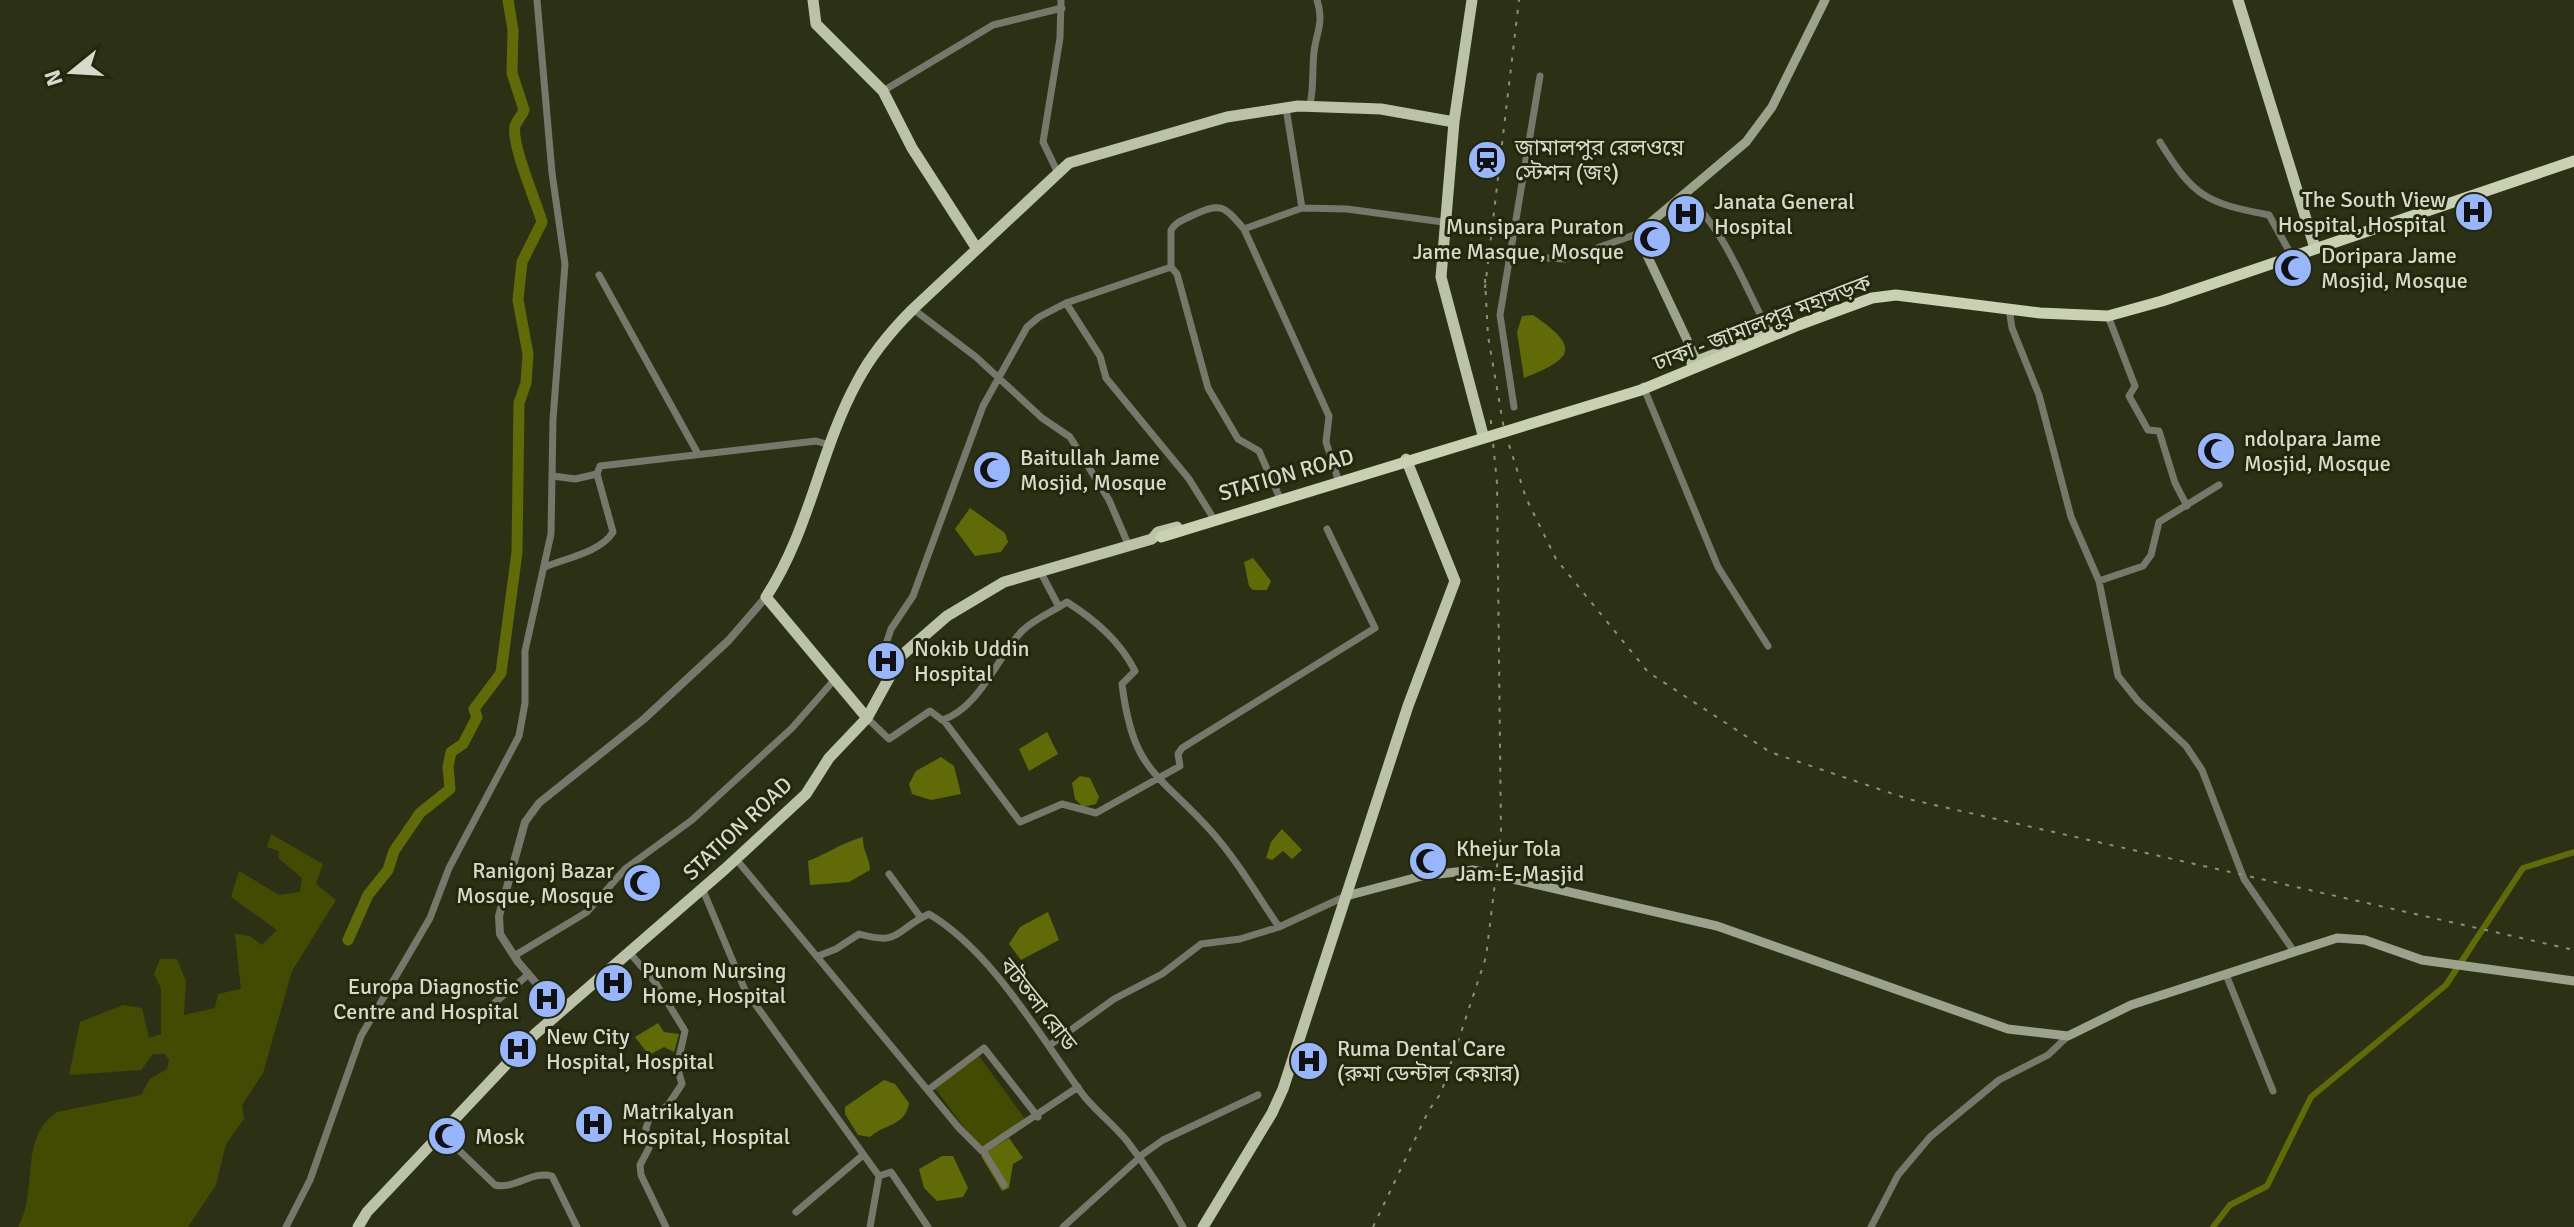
<svg xmlns="http://www.w3.org/2000/svg" width="2574" height="1227" viewBox="0 0 2574 1227" font-family="Signika,'Noto Sans Bengali',sans-serif">
<style>
.green{fill:#434b03}
.water{fill:#606b07}
.lines{fill:none;stroke-linecap:round;stroke-linejoin:round}
.canal{stroke:#606b07;stroke-width:6}
.river{stroke:#606b07;stroke-width:11}
.minor{stroke:#75786b;stroke-width:7}
.tertiary{stroke:#75786b;stroke-width:8}
.secondary{stroke:#9da28d;stroke-width:9}
.primary{stroke:#bcc2a7;stroke-width:11}
.trunk{stroke:#cad0b2;stroke-width:11}
.rail{stroke:#8c8f7a;stroke-width:2;stroke-dasharray:4 8;stroke-linecap:butt}
.trunk-bridge{stroke:#cad0b2;stroke-width:11}
.labels{text-anchor:middle;stroke-width:6;stroke-linejoin:round;paint-order:stroke}
.poi-label{font-size:22px;fill:#d7daca;stroke:#23270b;text-anchor:start}
.street-label{font-size:22px;fill:#d7daca;stroke:#23270b}
</style>
<rect width="100%" height="100%" fill="#2c3115"/>
<path class="green" d="M271,834L323,864L316,884L336,900L292,971L263,1073L242,1105L244,1119L226,1144L216,1185L188,1227H18C39,1191 18,1138 57,1112L141,1095L150,1079L167,1069L169,1060L165,1054H153L141,1070L69,1075L80,1022L123,1005L142,1008L149,1038L161,1034V988L154,974L160,959H177L186,981L184,1015L215,1008L218,994L241,989L235,934L250,936L262,945L277,930L231,897L239,871L279,895L300,892L302,878L278,858L279,851L267,847Z
M979,1056L1028,1123L984,1155L935,1088Z"/>
<path class="water" d="M1533,315C1582,348 1572,359 1524,378L1517,332L1522,316Z
M970,508L1005,533L1008,542L1001,552L975,556L955,529Z
M1253,558L1271,581L1267,590H1253L1249,586L1244,562Z
M1047,732L1058,754L1029,771L1019,749Z
M941,757L954,766L961,794L931,800L912,794L909,784L916,771Z
M1080,776L1090,778L1099,797L1096,804L1083,807L1075,799L1072,783Z
M1282,829L1302,850L1292,859L1283,851L1272,860L1266,858L1271,842Z
M863,837C862,850 870,858 870,870L849,882L810,885L808,861C829,853 839,844 863,837Z
M1048,912L1059,940L1021,960L1009,944L1020,927Z
M658,1023L664,1032L679,1034L674,1052L664,1047L649,1055L635,1037Z
M884,1080L895,1084L909,1103C905,1127 885,1123 870,1137L858,1135L845,1114V1107Z
M1009,1138L1023,1158L1013,1164L1009,1188L1002,1191L981,1156Z
M942,1156H953L968,1188L963,1197L937,1201L924,1188L919,1169Z"/>
<g class="lines">
<path class="canal" d="M2213,1227L2230,1205L2267,1186L2311,1097L2446,985L2523,868L2574,852"/>
<path class="river" d="M348,940L368,895L388,870L394,851L420,813L450,789L448,767L451,752L463,744L477,717L474,709L501,673L517,552L519,403L526,383L528,354L518,300L522,262L542,222C536,201 511,144 515,126C517,120 522,116 524,110L512,73L513,30L508,0"/>
<path class="minor" d="M883,91L993,25L1062,8
M1310,105C1314,86 1312,70 1314,52C1317,29 1324,24 1317,0
M1286,108L1302,208
M2160,142C2194,197 2206,203 2269,215L2292,256
M1058,173L1043,142L1060,38L1061,0
M1685,194C1726,231 1743,284 1769,331
M1244,229L1302,208L1347,209L1443,222
M1508,256L1565,259L1637,234
M599,275L698,454
M1066,303L1100,356L1106,378L1189,479L1212,516
M2009,308L2012,328L2039,395L2071,517L2099,581L2118,676L2138,701L2186,746L2202,770L2244,879L2293,950
M913,309L976,357L1042,418L1070,437L1109,500L1128,544
M2108,316L2135,386L2129,396L2148,430L2159,431L2175,483L2187,506
M1643,386L1718,567L1768,646
M1514,407L1500,315L1540,76
M553,476L575,479L597,474
M1279,496L1259,451L1238,439L1208,388L1177,274L1171,267V230C1176,222 1183,220 1191,216C1221,202 1223,205 1244,229L1329,416L1326,442L1338,479
M545,567C566,558 601,552 613,532L597,474L600,466L816,441L830,445
M1040,571L1059,607L1067,602C1095,620 1120,641 1135,671L1122,684C1133,773 1158,772 1211,831C1237,860 1257,895 1279,927
M2099,581L2143,566L2151,555L2159,522L2219,485
M892,671L886,644L891,629L913,596L983,406L1027,327L1039,317L1066,303L1171,267
M867,718L889,739L930,711L945,722L1020,822L1062,804L1096,813L1180,766L1178,754L1182,748L1375,628L1327,529
M942,720C979,709 997,657 1022,631C1032,621 1047,614 1059,607
M736,859L959,1128L982,1151L1078,1087
M889,874L921,918
M702,888L745,990L879,1176L891,1172L928,1227
M628,951L655,982L685,1031L677,1066L682,1084L668,1105L649,1119L646,1128L649,1148L640,1165L641,1175L666,1227
M514,956L587,912L625,869L692,820L792,728L835,679
M818,956L836,949L859,934C902,946 894,930 929,914C993,952 1040,1037 1084,1096C1097,1112 1114,1125 1127,1141C1147,1167 1166,1196 1183,1227
M2227,977L2273,1091
M492,1005L529,974
M1050,1045L1114,999L1162,974L1201,944L1240,939L1279,927L1346,896
M928,1090L984,1048L1038,1117
M441,1133L495,1185C515,1190 532,1170 552,1176L577,1227
M984,1152L1004,1185
M1139,1157L1163,1140L1258,1095
M796,1212L863,1155
M286,1227L310,1180L361,1036L430,918L449,868L519,736L525,703V651L551,534L553,419L565,264L552,173L537,0
M870,1227L879,1176
M1063,1227L1138,1159
M1871,1227L1898,1175L1930,1137L1999,1080L2048,1055L2068,1036"/>
<path class="tertiary" d="M560,1011L518,962L500,934L499,916L525,822L539,803L644,719L729,640L766,597"/>
<path class="secondary" d="M1697,361L1637,234L1746,142L1772,107L1825,0
M1346,896L1422,876L1473,870L1717,926L2008,1029L2068,1036L2131,1005L2337,938L2365,940L2422,960L2574,981"/>
<path class="primary" d="M813,0L816,24L883,91L912,148L977,249
M1472,0L1454,122L1441,277L1483,435
M2238,0L2315,248
M1692,363L1784,328
M867,718L766,597C810,530 819,452 857,382C871,355 891,331 913,309L1069,163L1227,117L1298,106L1381,109L1454,122
M358,1227L367,1212L535,1034L725,869L806,794L829,758L867,718L901,656L947,616L1004,582L1152,539L1158,532L1177,527
M1203,1227L1272,1113L1283,1089L1408,706L1455,581L1406,459"/>
<path class="trunk" d="M1801,324L1872,298L1896,295L2040,313L2108,316L2162,301L2574,161"/>
<path class="rail" d="M1485,279L1488,336L1504,429L1526,498L1556,559L1648,672L1770,752L1908,799L2574,950
M1485,288L1519,0
M1373,1227L1429,1110L1441,1093L1486,957L1501,833L1497,483L1490,412"/>
<path class="trunk-bridge" d="M1161,537L1641,390L1801,324"/>
</g>
<defs>
<g id="station-disc" transform="scale(2)"><circle r="9.5" fill="#98b6fd" stroke="#23270b"/><path d="M-3-6H3Q5-6 5-4V2Q5 4 3 4L4.5 6H3L1.5 4h-3L-3 6H-4.5L-3 4Q-5 4-5 2V-4Q-5-6-3-6ZM-3.5-4v3h7v-3ZM-3.5 1v1.5H-2V1ZM2 1v1.5H3.5V1Z" fill="#111"/></g>
<g id="hospital-disc" transform="scale(2)"><circle r="9.5" fill="#98b6fd" stroke="#23270b"/><path d="M-5-5h3v3.5h4V-5h3V5h-3V1.5h-4V5h-3Z" fill="#111"/></g>
<g id="mosque-disc" transform="scale(2)"><circle r="9.5" fill="#98b6fd" stroke="#23270b"/><path d="M3.5-4.9A6 6 0 1 0 3.5 4.9A5 5 0 1 1 3.5-4.9Z" fill="#111"/></g>
</defs>
<g fill-rule="evenodd">
<use href="#station-disc" x="1487" y="160"/>
<use href="#hospital-disc" x="2474" y="212"/>
<use href="#hospital-disc" x="1686" y="214"/>
<use href="#mosque-disc" x="1652" y="239"/>
<use href="#mosque-disc" x="2293" y="268"/>
<use href="#mosque-disc" x="2216" y="451"/>
<use href="#mosque-disc" x="992" y="470"/>
<use href="#hospital-disc" x="886" y="661"/>
<use href="#mosque-disc" x="1428" y="861"/>
<use href="#mosque-disc" x="642" y="883"/>
<use href="#hospital-disc" x="614" y="983"/>
<use href="#hospital-disc" x="547" y="999"/>
<use href="#hospital-disc" x="518" y="1049"/>
<use href="#hospital-disc" x="1309" y="1061"/>
<use href="#hospital-disc" x="594" y="1124"/>
<use href="#mosque-disc" x="447" y="1136"/>
</g>
<g class="labels">
<g class="poi-label">
<text x="1515" y="155">জামালপুর রেলওয়ে<tspan x="1515" dy="25">স্টেশন (জং)</tspan></text>
<text x="2446" y="207" text-anchor="end">The South View<tspan x="2446" dy="25">Hospital, Hospital</tspan></text>
<text x="1714" y="209">Janata General<tspan x="1714" dy="25">Hospital</tspan></text>
<text x="1624" y="234" text-anchor="end">Munsipara Puraton<tspan x="1624" dy="25">Jame Masque, Mosque</tspan></text>
<text x="2321" y="263">Doripara Jame<tspan x="2321" dy="25">Mosjid, Mosque</tspan></text>
<text x="2244" y="446">ndolpara Jame<tspan x="2244" dy="25">Mosjid, Mosque</tspan></text>
<text x="1020" y="465">Baitullah Jame<tspan x="1020" dy="25">Mosjid, Mosque</tspan></text>
<text x="914" y="656">Nokib Uddin<tspan x="914" dy="25">Hospital</tspan></text>
<text x="1456" y="856">Khejur Tola<tspan x="1456" dy="25">Jam-E-Masjid</tspan></text>
<text x="614" y="878" text-anchor="end">Ranigonj Bazar<tspan x="614" dy="25">Mosque, Mosque</tspan></text>
<text x="642" y="978">Punom Nursing<tspan x="642" dy="25">Home, Hospital</tspan></text>
<text x="519" y="994" text-anchor="end">Europa Diagnostic<tspan x="519" dy="25">Centre and Hospital</tspan></text>
<text x="546" y="1044">New City<tspan x="546" dy="25">Hospital, Hospital</tspan></text>
<text x="1337" y="1056">Ruma Dental Care<tspan x="1337" dy="25">(রুমা ডেন্টাল কেয়ার)</tspan></text>
<text x="622" y="1119">Matrikalyan<tspan x="622" dy="25">Hospital, Hospital</tspan></text>
<text x="475" y="1144">Mosk</text>
</g>
<g class="street-label">
<text transform="translate(1762 322) rotate(-21)" y="8">ঢাকা - জামালপুর মহাসড়ক</text>
<text transform="translate(1286 474) rotate(-16)" y="8">STATION ROAD</text>
<text transform="translate(737 828) rotate(-43)" y="8">STATION ROAD</text>
<text transform="translate(1039 1004) rotate(52)" y="8">বটতলা রোড</text>
</g>
</g>
<g transform="translate(72 72) rotate(252)" stroke="#23270b" stroke-width="6" paint-order="stroke">
<path d="M0-6L14 30L0 20L-14 30Z" fill="#d7daca"/>
<text y="-12" font-size="22" font-weight="bold" text-anchor="middle" fill="#d7daca">N</text>
</g>
</svg>
